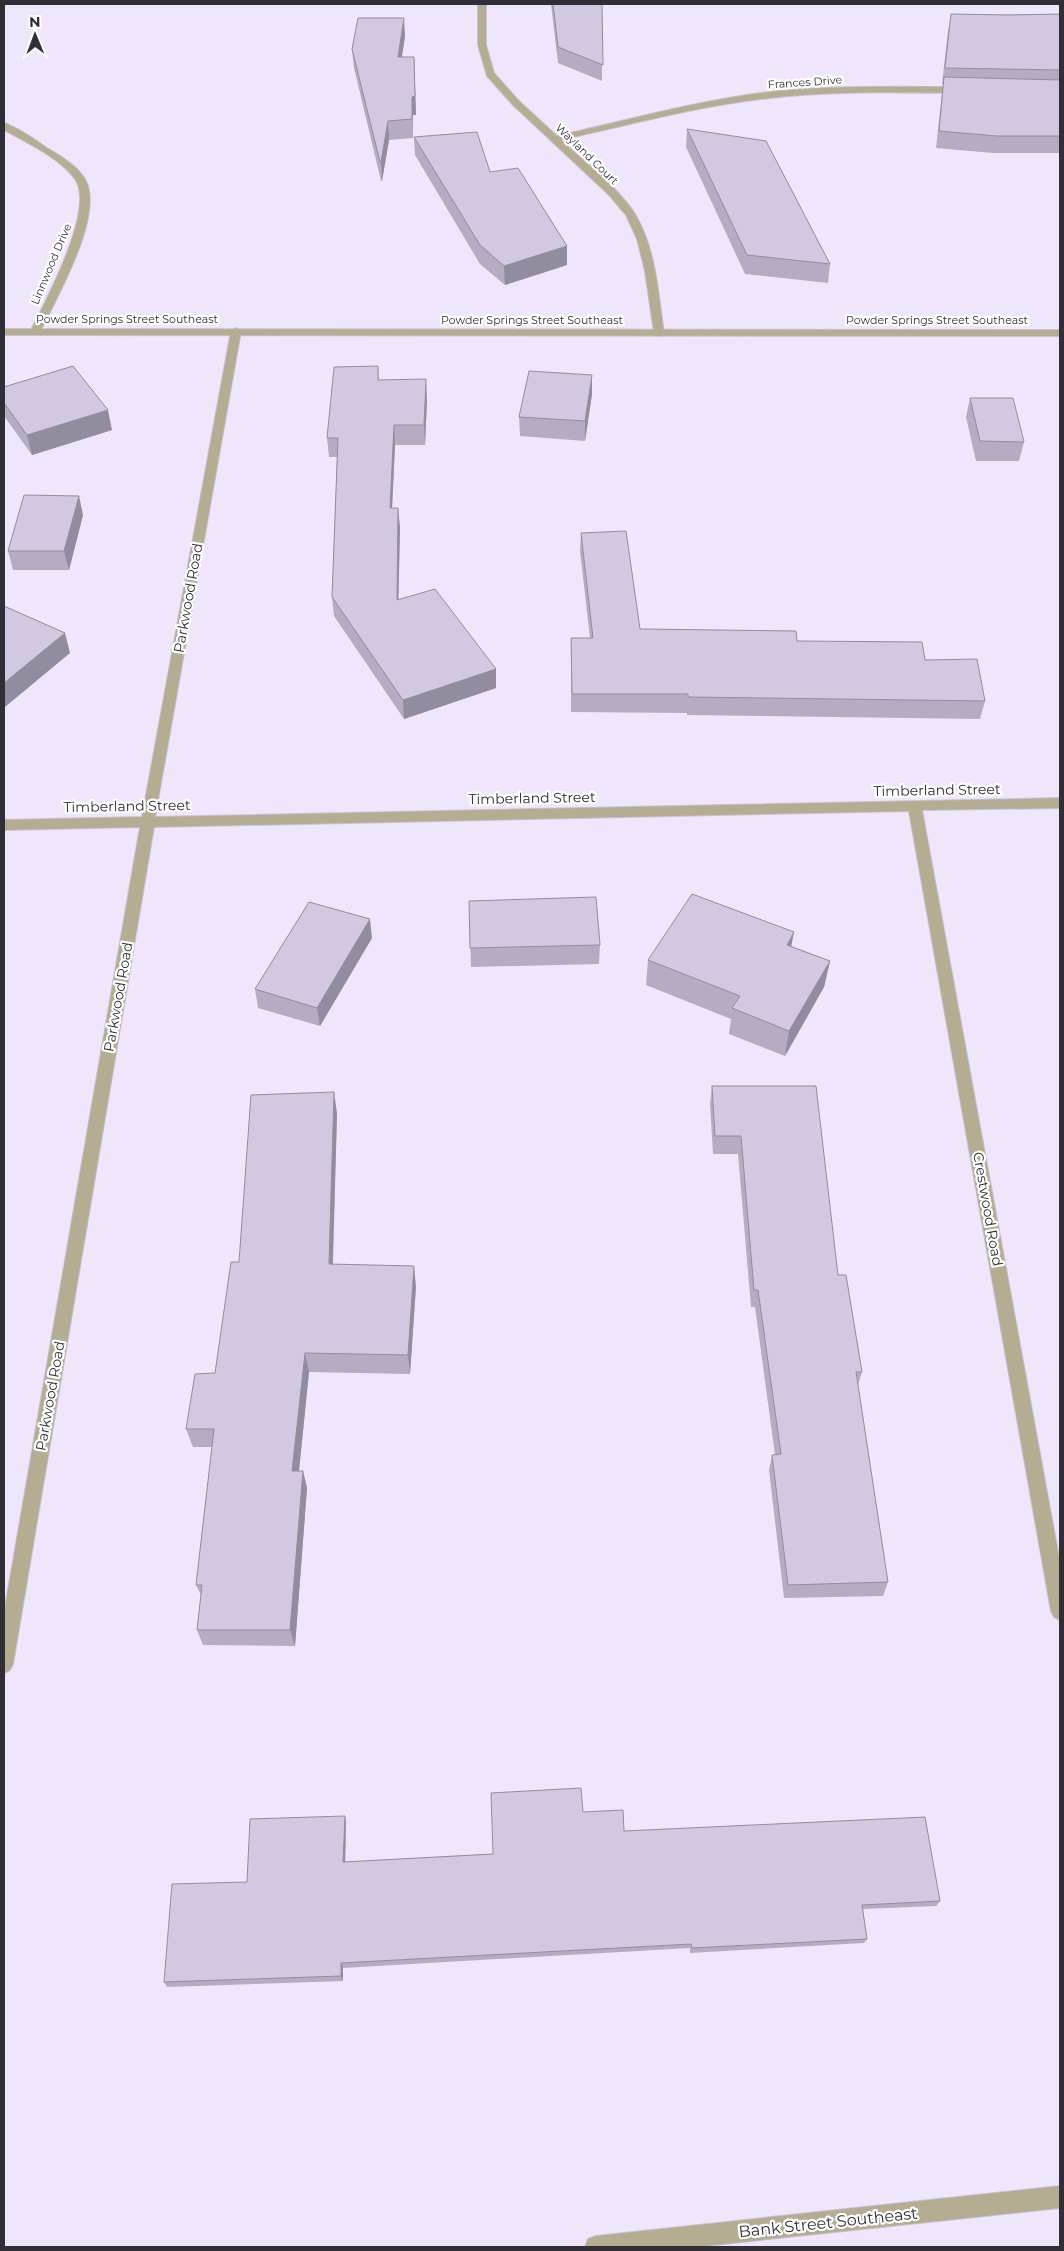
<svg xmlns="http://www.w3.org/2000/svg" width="1064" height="2251" viewBox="0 0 1064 2251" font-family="Montserrat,sans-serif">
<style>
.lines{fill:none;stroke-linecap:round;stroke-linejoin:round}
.minor-casing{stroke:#c9c1d4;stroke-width:2}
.tertiary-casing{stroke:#c9c1d4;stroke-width:2}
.minor{fill:#b5ad91;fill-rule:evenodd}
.tertiary{fill:#b5ad91;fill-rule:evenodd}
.wall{fill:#b5acc2}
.shaded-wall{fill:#938c9e}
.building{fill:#d2c8e1;stroke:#938c9e}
.labels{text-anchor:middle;stroke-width:4.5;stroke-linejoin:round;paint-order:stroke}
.far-street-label{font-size:11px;fill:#322e38;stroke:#fff}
.street-label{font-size:14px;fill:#322e38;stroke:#fff}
.near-street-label{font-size:16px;fill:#322e38;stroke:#fff}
</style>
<rect width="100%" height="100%" fill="#efe6fb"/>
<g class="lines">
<g class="minor-casing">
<path id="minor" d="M478,4H486V45L494,73L519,101L557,136C624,121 692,102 761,93C828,85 895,87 962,87L966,90L962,93C895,92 828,91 761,99C694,107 628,125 561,140C584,162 618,187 635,214C656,249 658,293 664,333L659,336L654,333L645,271L637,239L626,215L609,195L513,105L487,76L478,45Z
M4,123C19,128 34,139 47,148C61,156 83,169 88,186C99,224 57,297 40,332L35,335L30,332C45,302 96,209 75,179C59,157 27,143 4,130Z
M236,328L241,331L155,817L1060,798V808L922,810L1060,1563V1620L1054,1617L1051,1611L909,811L154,827L13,1664L10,1670L4,1673V1613L140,827L4,830V820L142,817L231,331Z
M1060,2186V2208L695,2247H585L588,2239L596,2236Z"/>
</g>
<g class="tertiary-casing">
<path id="tertiary" d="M4,329L1060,330V336L4,335Z"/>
</g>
<use href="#minor" class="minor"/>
<use href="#tertiary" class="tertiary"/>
</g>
<path class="wall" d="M551,4H602V81L558,63Z
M951,14L1008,15L1060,14V153H993L936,148L943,84H942L948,31Z
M405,36L402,57H414L416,115H413V138L389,140L382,181H381L354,68L352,49Z
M687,129L830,264L828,283L745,274L686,147Z
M414,137L490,172L567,246V265L505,285L480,264L415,155Z
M378,366L379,380L427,399L425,445H395L392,508L400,527L398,600L496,669V688L404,719L334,616L332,597L337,457H329L327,438Z
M4,387L112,430L32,455L4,416Z
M592,394L585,441L520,436L519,417Z
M970,398L1024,442L1019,461H976L966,417Z
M83,515L69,570H13L8,551Z
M581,533L640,629L797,641L925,660L985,701L980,719L687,715V713L571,712V638H590L580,551Z
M469,901L600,945L599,964L471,967Z
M372,938L320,1026L258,1008L255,989Z
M791,946L830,961L824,987L785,1056L729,1034L731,1019L646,985L648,960Z
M712,1086L838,1275L862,1372L858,1385L888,1582L883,1596L784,1598L769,1470L772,1455H775L755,1307H751L738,1154H713L710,1104Z
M337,1113L333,1264L416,1286L410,1374L309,1372L299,1471H303L307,1488L295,1646L203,1645L197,1630L201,1595L196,1585L212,1447H193L186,1429L215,1373L239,1262Z
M583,1812L624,1831L940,1901L936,1906L863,1909L867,1939L864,1943L690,1953V1948L343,1968V1981L167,1987L164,1982L247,1882L345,1816L346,1822L345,1862L493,1854Z"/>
<path class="shaded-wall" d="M404,18L405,36L399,75L398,57Z
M414,57L416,115H413V138L412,97Z
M388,121L389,140L382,181L381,162Z
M567,246V265L505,285L504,266Z
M592,375V394L585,441V421Z
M426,379L427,399L425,445L424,425Z
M108,410L112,430L32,455L27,435Z
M394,425L395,445L391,528L390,508Z
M79,496L83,515L69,570L64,551Z
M398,508L400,527L398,620L397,600Z
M65,633L70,653L5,707L4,701V683Z
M496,669V688L404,719L403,700Z
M370,919L372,938L320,1026L317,1008Z
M794,932L789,958L787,945Z
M830,961L824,987L785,1056L789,1031Z
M334,1092L337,1113L332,1284L329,1264Z
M414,1266L416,1286L410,1374L408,1355Z
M305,1353L309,1372L297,1489L292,1471Z
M303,1471L307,1488L295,1646L290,1630Z
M345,1816L346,1822L345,1867L343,1862Z
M341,1963L343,1968V1981L341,1976Z"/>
<path class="building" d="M553,4H602L603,65L558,47Z
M951,14L1008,15L1060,14V70L945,68Z
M358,18H404L398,57H414L415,96L412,97V119L388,121L381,162H380L352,49Z
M944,77L1060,80V136H997L939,131Z
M687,129L766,141L830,264L747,255Z
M477,132L490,172L518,168L567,246L504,266L480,245L414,137Z
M73,366L108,410L27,435L4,403V387Z
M378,366V380L426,379L424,425H394L390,508H398L397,600L435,589L496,669L403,700L332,597L338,438H327L334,367Z
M529,371L592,375L585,421L519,417Z
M970,398H1013L1024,442L980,441Z
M24,495L79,496L64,551H8Z
M626,531L640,629L796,631L797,641L922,642L925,660L977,659L985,701L688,697V694H572L571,638H593L581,533Z
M4,606L65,633L4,683Z
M692,894L794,932L787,945L830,961L789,1031L732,1008L740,996L648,960Z
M596,897L600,945L470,948L469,901Z
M309,902L370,919L317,1008L255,989Z
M712,1086H816L838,1275H846L862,1372H856L888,1582L788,1585L772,1455L781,1454L758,1290H754L741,1136H715Z
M334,1092L329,1264L414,1266L408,1355L305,1353L292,1471H303L290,1630H197L202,1585H196L214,1429H186L195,1374L215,1373L231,1262H239L251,1095Z
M581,1788L583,1812L623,1810L624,1831L925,1817L940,1901L862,1905L867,1939L692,1948L691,1944L341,1963V1976L164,1982L172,1884L247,1882L250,1819L345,1816L343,1862L493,1854L491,1793Z"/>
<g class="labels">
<g class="far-street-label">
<text transform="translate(805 82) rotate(-4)" y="4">Frances Drive</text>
<text transform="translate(587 154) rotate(44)" y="4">Wayland Court</text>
<text transform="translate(51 264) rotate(-67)" y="4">Linnwood Drive</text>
<text x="127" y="323">Powder Springs Street Southeast</text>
<text x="532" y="324">Powder Springs Street Southeast</text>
<text x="937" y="324">Powder Springs Street Southeast</text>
</g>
<g class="street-label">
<text transform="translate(188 598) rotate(-80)" y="5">Parkwood Road</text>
<text transform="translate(937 790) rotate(-1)" y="5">Timberland Street</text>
<text transform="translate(532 798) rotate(-1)" y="5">Timberland Street</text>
<text transform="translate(127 806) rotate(-1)" y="5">Timberland Street</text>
<text transform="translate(118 997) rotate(-80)" y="5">Parkwood Road</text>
<text transform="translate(988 1209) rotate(80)" y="5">Crestwood Road</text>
<text transform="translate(50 1396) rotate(-80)" y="5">Parkwood Road</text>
</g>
<g class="near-street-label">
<text transform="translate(828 2222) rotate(-6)" y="6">Bank Street Southeast</text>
</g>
</g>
<rect width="1064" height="2251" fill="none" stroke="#322e38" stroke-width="10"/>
<g transform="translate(35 35) rotate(359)" stroke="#ffffff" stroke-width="4" paint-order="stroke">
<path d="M0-4L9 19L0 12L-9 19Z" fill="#322e38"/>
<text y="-8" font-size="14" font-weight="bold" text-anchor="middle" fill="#322e38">N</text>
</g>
</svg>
